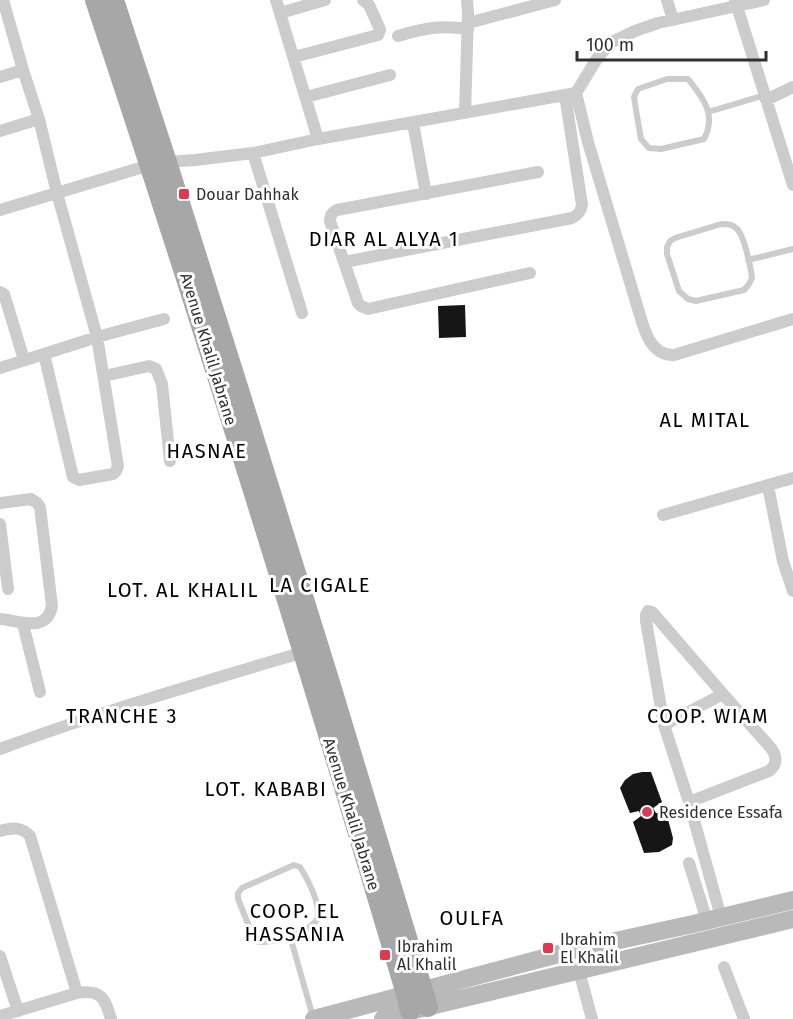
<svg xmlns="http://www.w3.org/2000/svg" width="793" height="1019" viewBox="0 0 793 1019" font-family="'Fira Sans',sans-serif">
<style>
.building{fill:#161616}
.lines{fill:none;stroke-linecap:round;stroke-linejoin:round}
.service{stroke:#ccc;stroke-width:6}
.minor{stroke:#ccc;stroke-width:12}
.secondary{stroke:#b9b9b9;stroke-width:18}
.primary{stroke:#a7a7a7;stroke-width:20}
.poi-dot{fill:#de3951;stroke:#fff;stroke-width:2}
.labels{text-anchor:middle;stroke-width:6;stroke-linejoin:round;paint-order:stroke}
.poi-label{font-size:16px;fill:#2f2f2f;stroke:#fff;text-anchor:start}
.street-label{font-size:16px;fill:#2f2f2f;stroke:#fff}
.quarter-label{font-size:20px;letter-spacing:1.5px;fill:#000;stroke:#fff}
</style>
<rect width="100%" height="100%" fill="#fff"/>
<path class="building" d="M465,305L466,337L439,338L438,306Z
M642,772H651L662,802L653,808L656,813L666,812L673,838L672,845L659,852L644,853L633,822L641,816L639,811L630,813L620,788L625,780L633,774Z"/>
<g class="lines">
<path class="service" d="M667,79H688C703,98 717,114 704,139L661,149L649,148L641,139L637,116L634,97L638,89Z
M708,112L765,95
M721,224C727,224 732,224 736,228C744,234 749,261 751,271L752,278L749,284L744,290L696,301L688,299L679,291L667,254V247L670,241L675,238Z
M748,260L793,249
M294,865L300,867C308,880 319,900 318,916C317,931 267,946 255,941L238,899V893L242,888Z
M290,936L313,1017"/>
<path class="minor" d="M3,0L23,70L39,119L57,193L97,337L118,466L116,471L113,474L79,480L73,477L44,354
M276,0L318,139
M667,0L673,20
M735,0L793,185
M764,0L658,23L635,31L612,42L598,57L576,93L588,142L639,312C644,330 651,356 674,355L793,319
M280,13L325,0
M468,23L555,0
M398,36C424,28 441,25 468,29
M294,57L378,35L380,30L379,27L369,5L363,0
M0,77L23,70
M306,97L390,75
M766,100L793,87
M465,113L468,13L467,0
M413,123L426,194
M0,131L39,119
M253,153L302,313
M0,210L150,165L167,162L195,160L253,153L318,139L576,93
M344,262L572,218C578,215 581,212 582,205L565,95
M530,273L368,309L361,306L358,303L330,221C330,215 332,212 337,210L538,172
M0,292L4,294L5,297L24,360
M0,368L97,337L164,319
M104,376L149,366L156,369L162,384L170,461
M768,486L783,561L793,591
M0,503L31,499L37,503L40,507L52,606C47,634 18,620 0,619
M663,515L793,478
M0,524L8,589
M23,624L40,692
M664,725L723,694
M0,749C100,712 202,682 304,652
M689,802L769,771C778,764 777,755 770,747L723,694L659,620L652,612L648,611L646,615V621L664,725L689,802L721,917
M0,831C12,828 21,826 30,836L77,993
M689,863L707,921
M0,956L18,1011
M724,967L744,1019
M579,971L592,1019
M0,1016L77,993C101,989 105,998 111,1019"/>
<path class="secondary" d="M314,1019L574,950L693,924L793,900
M383,1019L410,1011L793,919"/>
<path class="primary" d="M95,0C205,329 307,661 406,994L410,1011
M114,0L167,162L240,393L332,689L428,1007"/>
</g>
<g class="poi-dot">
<rect x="178" y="188" width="12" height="12" rx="3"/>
<circle cx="647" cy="812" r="6"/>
<rect x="542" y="942" width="12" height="12" rx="3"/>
<rect x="379" y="949" width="12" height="12" rx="3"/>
</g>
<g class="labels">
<g class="poi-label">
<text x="196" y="200">Douar Dahhak</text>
<text x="659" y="818">Residence Essafa</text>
<text x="560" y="945">Ibrahim<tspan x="560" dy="18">El Khalil</tspan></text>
<text x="397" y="952">Ibrahim<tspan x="397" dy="18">Al Khalil</tspan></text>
</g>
<g class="street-label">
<text transform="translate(209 349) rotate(73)" y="6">Avenue Khalil Jabrane</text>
<text transform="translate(352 814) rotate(73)" y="6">Avenue Khalil Jabrane</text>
</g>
<g class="quarter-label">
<text x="384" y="246">DIAR AL ALYA 1</text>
<text x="705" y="427">AL MITAL</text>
<text x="207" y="458">HASNAE</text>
<text x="320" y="592">LA CIGALE</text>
<text x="183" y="597">LOT. AL KHALIL</text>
<text x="122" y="723">TRANCHE 3</text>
<text x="708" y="723">COOP. WIAM</text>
<text x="266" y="796">LOT. KABABI</text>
<text x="295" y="918">COOP. EL<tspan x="295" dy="23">HASSANIA</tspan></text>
<text x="472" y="925">OULFA</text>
</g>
</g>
<path d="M577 51v9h189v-9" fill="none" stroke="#2f2f2f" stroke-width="3"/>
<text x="586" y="51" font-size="18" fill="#2f2f2f" stroke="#ffffff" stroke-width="4.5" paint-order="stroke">100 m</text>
</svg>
